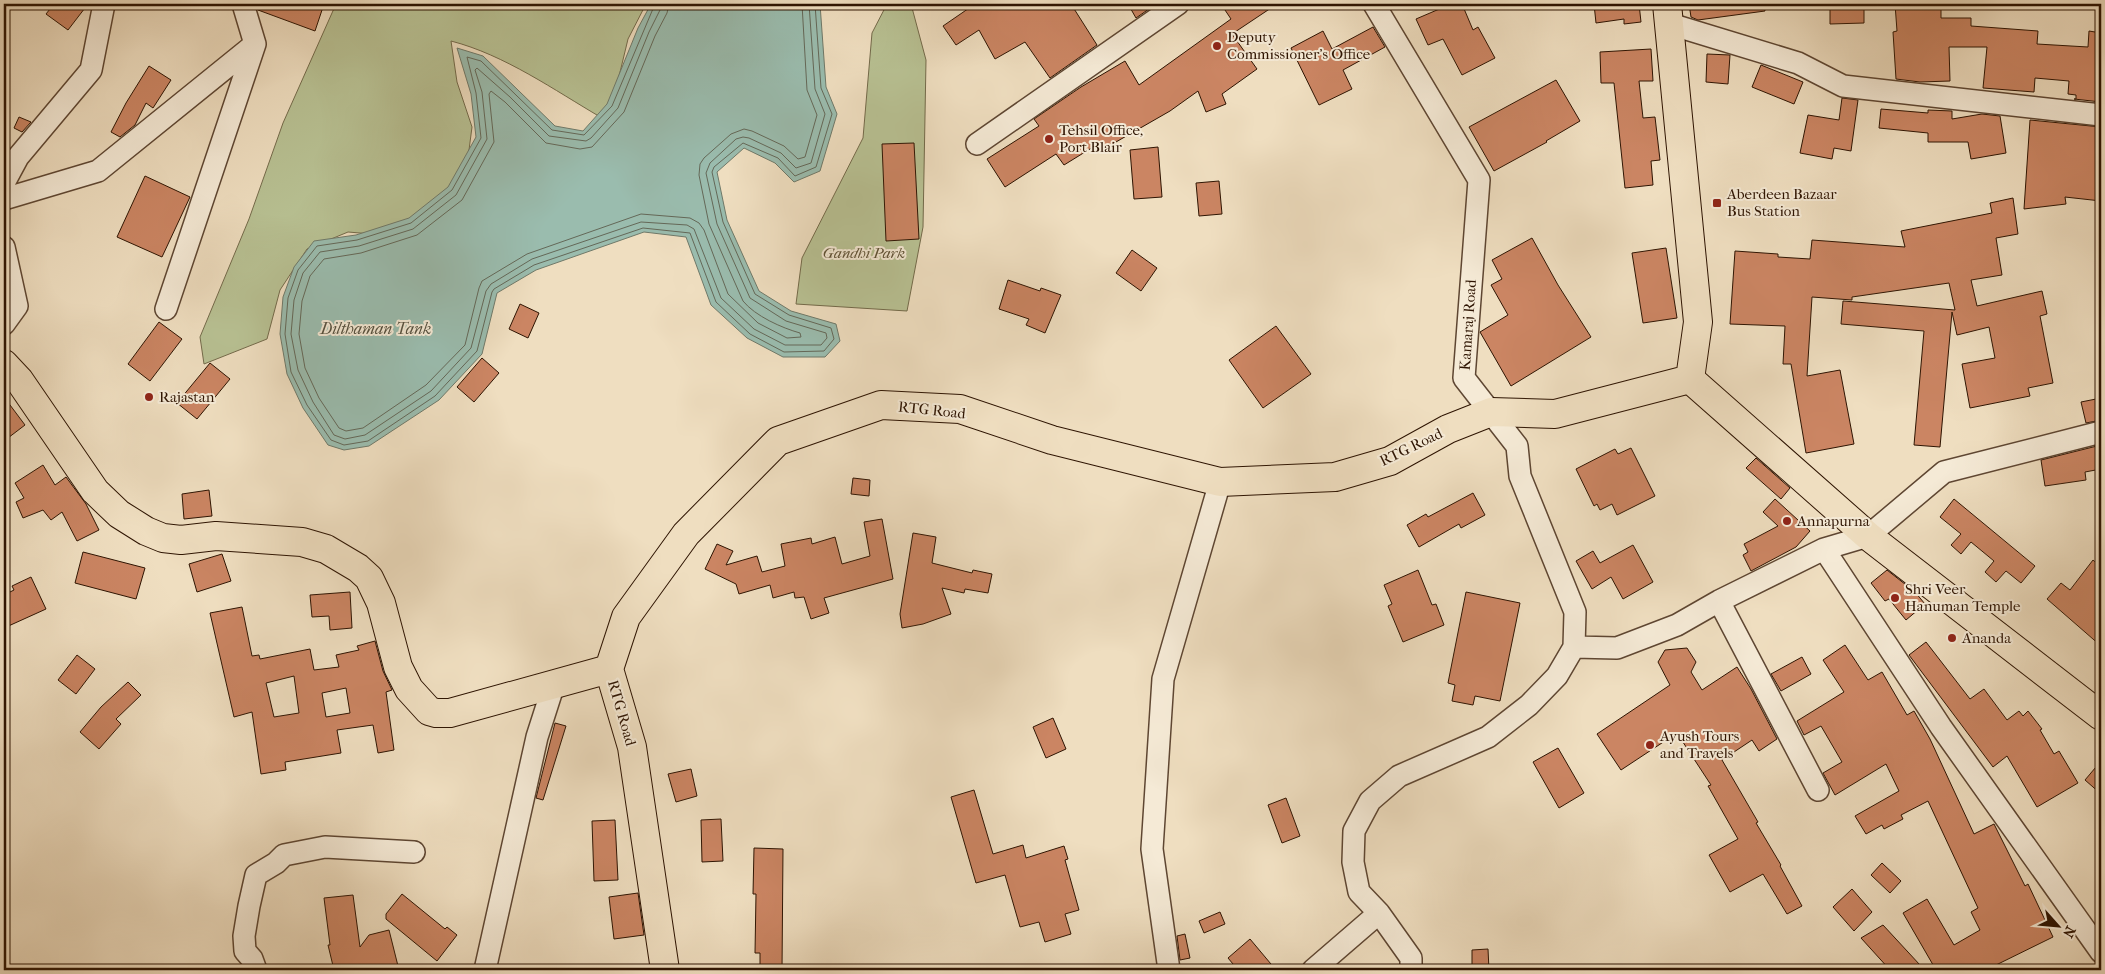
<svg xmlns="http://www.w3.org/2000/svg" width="2105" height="974" viewBox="0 0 2105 974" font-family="'IM FELL French Canon',serif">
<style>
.green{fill:#b8c193;stroke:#736a4a}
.water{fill:#9abcae;stroke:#6f7969}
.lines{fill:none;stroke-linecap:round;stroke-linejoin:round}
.shore{stroke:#646858;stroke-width:1}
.building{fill:#cb8563;stroke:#2e1402;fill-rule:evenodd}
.minor-casing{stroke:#5e4632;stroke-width:24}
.major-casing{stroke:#2e1402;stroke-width:30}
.minor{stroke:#f5ead6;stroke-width:21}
.major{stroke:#efdec0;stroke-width:28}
.poi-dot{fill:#8f2418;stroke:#f5ead6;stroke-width:2}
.labels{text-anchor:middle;stroke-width:4;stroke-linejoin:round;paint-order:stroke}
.poi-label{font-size:15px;fill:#2e1402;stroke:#f5ead6;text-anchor:start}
.park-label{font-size:15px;font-style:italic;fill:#5e5135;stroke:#f5ead6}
.street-label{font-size:15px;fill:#2e1402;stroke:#f5ead6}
.water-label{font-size:16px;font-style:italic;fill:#544f3e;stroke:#f5ead6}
</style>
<rect width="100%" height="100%" fill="#efdec0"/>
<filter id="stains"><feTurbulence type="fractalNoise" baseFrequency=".004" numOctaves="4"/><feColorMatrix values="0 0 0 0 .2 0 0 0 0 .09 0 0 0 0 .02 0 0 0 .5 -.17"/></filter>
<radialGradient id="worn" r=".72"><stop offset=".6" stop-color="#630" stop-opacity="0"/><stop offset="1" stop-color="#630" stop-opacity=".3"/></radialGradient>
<path class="green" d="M336,4H646L628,39L615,93L602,118C554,90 505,55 451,41L457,82L472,127L466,173L396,236L348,232L307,249L280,290L267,339L204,364L200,337L249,219L283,123Z
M887,4H911L926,60L923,227L907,311L796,304L802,258L863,138L872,33Z"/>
<path class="water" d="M651,4H820L826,87L837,114L820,171L794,182L775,163L744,148L717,172L727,220L759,291L791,311L836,324L840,341L825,357H783L747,338L711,305L686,237L644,232L536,270L497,293L482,354L439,400L369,446L344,450L328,445L303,408L287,374L280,334L283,297L294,267L314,241L356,235L409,218L448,187L476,137L471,94L457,48L483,56L555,126L583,131L607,104L638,28Z"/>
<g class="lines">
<path class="shore" d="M655,4L612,106L584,135L552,130L481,61L467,57L476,93L481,138L452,190L411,223L357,240L317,246L298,270L288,298L285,334L291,372L307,405L331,440L344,445L368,441L435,396L477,351L492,292L494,289L534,265L643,228L690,233L716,302L750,334L784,352L824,351L834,339L831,328L789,315L755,294L723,222L712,172L714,167L743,143L778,158L795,176L816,167L832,114L821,88L815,4
M661,4L660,10L649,32L618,108L591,138L586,141L549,136L510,97L477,68L475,70L482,92L487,139L456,195L413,229L359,246L320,252L303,273L294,300L291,334L298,370L313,402L334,435L345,439L365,435L431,391L471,348L486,291L491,284L532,259L641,222L687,225L694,229L721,298L754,329L785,345H821L827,338L826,333L786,321L750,298L717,224L706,173L710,163L736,139L743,137L749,138L781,153L796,168L811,163L825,114L815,89L809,4
M669,4L667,13L655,36L624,112L592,147L580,149L546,143L505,102L491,91L489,94L494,142L462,200L417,235L361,253L324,259L310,276L302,301L299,334L305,368L319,398L339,428L346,431L363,428L426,385L465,345L479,288L482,281L527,254L641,214L690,218L699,223L704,230L728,294L758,323L787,338L801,337L800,333C782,328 755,316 743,301L709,224L699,175L700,164L704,158L731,134L744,129L752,131L784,146L798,159L805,157L817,115L807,90L802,4"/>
</g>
<path class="building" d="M54,4H88L68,30L46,14Z
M256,4H324L315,31L258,10Z
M975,4H1071L1097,45L1050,78L1025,42L995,59L979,30L956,45L943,26Z
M1128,4H1156L1136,18Z
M1221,4H1277L1232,34L1257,69L1222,94L1226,104L1206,112L1198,91L1170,111L1102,150L1098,144L1064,165L1056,154L1005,187L987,159L1039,126L1034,119L1081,87L1125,61L1139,85L1231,19Z
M1451,4H1462L1473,30L1478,27L1495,58L1462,75L1443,39L1428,45L1416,19Z
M1594,4H1639L1641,22L1624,24V19L1596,23Z
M1689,4H1764L1765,11L1698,20L1691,17Z
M1830,4H1864V23L1830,24Z
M1895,4H1941V18H1971V26L2038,31L2037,44L2088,47L2089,31L2101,33V102L2074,99H2076V95L2068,94L2069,81L2035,78L2034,92L1983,88L1987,47H1949L1950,81L1920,82L1896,79L1893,32L1897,31Z
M1373,27L1385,47L1343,70L1352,89L1319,105L1291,48L1323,31L1332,49Z
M1651,49L1653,81H1639L1643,118L1655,117L1660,160L1651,161L1653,185L1625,188L1614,83H1601L1600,52Z
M1707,54L1730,55L1728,84L1706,82Z
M1761,65L1803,82L1794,104L1752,87Z
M149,66L171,80L153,108L146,103L135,125L120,137L111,132L126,103Z
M1556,80L1580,121L1546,141L1547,142L1494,171L1469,127Z
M1842,98L1858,100L1851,151L1834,148L1832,159L1800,153L1808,115L1839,120Z
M1881,109L1928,113V110L1952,111V119L1982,114L2000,116L2006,153L1971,159L1968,142H1928V133L1879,128Z
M19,117L31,122L22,132L14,128Z
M2030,120L2101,127V201L2065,197L2066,204L2024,209Z
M914,143L919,239L886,241L882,144Z
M1158,147L1162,197L1134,199L1130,150Z
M145,176L190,197L162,257L117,237Z
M1219,181L1222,214L1199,216L1196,183Z
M2013,198L2018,234L1996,238L2002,275L1971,280L1977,306L2042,291L2047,314L2040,316L2053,383L2028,388L2030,396L1970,408L1962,364L1995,358L1989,327L1957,335L1952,312L1940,447L1914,445L1924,331L1841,324L1843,301L1955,310L1949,283L1852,297V300L1812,297L1807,376L1840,370L1854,444L1806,453L1791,364H1783L1785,326L1730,324L1735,251L1778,254V257L1810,259L1812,240L1905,247L1901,231L1992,213L1990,203Z
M1532,238L1558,285L1591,337L1511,386L1480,332L1508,315L1491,285L1502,279L1492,260Z
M1666,248L1677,318L1643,323L1632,253Z
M1132,250L1157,268L1141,291L1116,273Z
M1008,280L1040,291L1041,288L1061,295L1045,333L1026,325L1029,319L999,309Z
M520,304L539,313L528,338L509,329Z
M159,322L182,339L150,381L128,364Z
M1276,326L1311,374L1263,408L1229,360Z
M482,358L499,373L474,402L457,387Z
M210,363L230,379L197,419L177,403Z
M4,397L25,425L4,441Z
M2101,398V420L2086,423L2081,402Z
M2101,445V469L2085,472L2086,480L2045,486L2041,460Z
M1631,448L1655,496L1617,515L1612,504L1600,510L1597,504L1594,506L1576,469L1615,449L1618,454Z
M1756,458L1790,488L1781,499L1746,468Z
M43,465L55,485L66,477L86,504L99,530L77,541L62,512L51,520L43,510L23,518L16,502L24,498L15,483Z
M853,478L870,480L869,496L851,494Z
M209,490L212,516L184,519L182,494Z
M1473,493L1485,515L1461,528L1459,524L1419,547L1407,525L1426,514L1428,517Z
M1775,499L1810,531L1796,547L1751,571L1743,555L1748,552L1744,544L1778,526L1763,512Z
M1954,499L2035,566L2021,583L2006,571L1996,582L1985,572L1994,561L1971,542L1961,554L1951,545L1961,534L1940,517Z
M882,519L893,579L824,598L829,613L811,619L804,597L795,598L794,592L773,598L770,585L739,594L736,584L705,569L717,544L733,551L726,565L757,556L762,572L785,566L781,544L811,538L812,544L835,537L842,564L870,556L864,522Z
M913,533L936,537L932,563L972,573L973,570L992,574L988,593L965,589L964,593L942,588L951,614L923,624L902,628L900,614Z
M1633,545L1653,582L1623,599L1611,577L1592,589L1576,561L1593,551L1600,563Z
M83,552L145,568L136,599L75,583Z
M222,554L231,581L197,592L189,564Z
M2093,560L2101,567V646L2047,599L2061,583L2070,590Z
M1418,570L1432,605L1436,604L1444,625L1403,642L1388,606L1392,604L1384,585Z
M1887,570L1915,592L1925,604L1906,620L1889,599L1885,601L1871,583Z
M31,577L46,609L4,628V595L14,590L12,586Z
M350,592L352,628L330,630L329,616L312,617L310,595Z
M1466,592L1520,603L1500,701L1475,696L1473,705L1452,701L1455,685L1448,683Z
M242,607L252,656L259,655L260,659L310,649L314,670L339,667L336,655L359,650L357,646L375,641L383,671L392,690L386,692L394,750L378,753L373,725L337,730L341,753L285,762L286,770L261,774L252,712L234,717L210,613ZM294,676L299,713L274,717L266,683ZM346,688L350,713L326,717L322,693Z
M1926,642L1970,699L1984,689L2007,720L2019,711L2023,716L2028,711L2042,729L2040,730L2054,754L2059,751L2078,783L2037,807L2007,756L1993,767L1909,655Z
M1845,645L1868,680L1882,672L1907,715L1914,711L1930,739L1974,834L1994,824L2025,886L2028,884L2053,937L1994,966L1996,970H1936L1903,913L1927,899L1954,945L1980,930L1971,912L1978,908L1928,801L1901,815L1903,819L1884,829L1882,825L1866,834L1855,816L1899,791L1886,764L1835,795L1823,773L1842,762L1821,726L1804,735L1797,721L1844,692L1823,660Z
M1687,648L1696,662L1691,672L1702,690L1737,667L1751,689L1777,739L1759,751L1752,740L1722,760L1758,822L1756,823L1781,865L1780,866L1802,906L1787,914L1763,874L1730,892L1709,855L1738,839L1708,786L1711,785L1677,733L1621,770L1597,734L1670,685L1658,662L1665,650Z
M77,655L95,669L76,694L58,680Z
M1802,657L1811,674L1781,691L1771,674Z
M128,682L141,695L116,719L121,724L99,749L80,732L101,707Z
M1053,718L1066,749L1046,758L1033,727Z
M555,723L566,726L543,800L536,798Z
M1558,748L1584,793L1559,808L1533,762Z
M2101,761V794L2085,780Z
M691,769L697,796L676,802L668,774Z
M974,790L993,854L1023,845L1026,858L1064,846L1068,859L1065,860L1079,910L1065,914L1071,934L1045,942L1039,922L1020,927L1005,875L976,883L951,797Z
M1286,798L1300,836L1282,843L1268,805Z
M721,819L723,861L702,862L701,820Z
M615,820L618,880L594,881L592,821Z
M754,848L783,849L782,970H760V953H755L756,894H753Z
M1882,863L1901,881L1890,893L1871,875Z
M1852,889L1872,912L1854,931L1833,907Z
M638,893L644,935L614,939L609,897Z
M402,894L445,929L447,927L457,935L437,961L386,919V914Z
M353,895L360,947L369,935L389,930L399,970H334L328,945H330L324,898Z
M1220,912L1225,924L1204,933L1199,921Z
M1883,925L1920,965L1913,970H1890L1861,938Z
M1185,934L1190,958L1180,960L1177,936Z
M1250,939L1276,970H1238L1228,958Z
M1488,949L1489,970H1472V950Z"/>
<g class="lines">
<g class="minor-casing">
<path id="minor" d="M1374,4L1479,180L1464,378L1517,446L1520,476L1575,612L1574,647
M1670,24L1798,63L1843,86L2101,115
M977,144L1178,4
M4,183L18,157L91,70L104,4
M4,199L98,171L255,44
M4,247L17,306L4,324
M166,309L255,44L243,4
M1824,549L1941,727L2101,952
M1719,601L1818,790
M256,970L252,959L245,951L244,936L249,906L256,875L276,863L284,855L325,847L414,852
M485,970L537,737L554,684
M1169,970L1152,849L1163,679L1220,482
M1313,970L1379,913
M1411,970V958L1379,913L1359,892L1353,862L1354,831L1370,801L1399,776L1488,737L1529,705L1557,676L1574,647L1617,648L1677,625L1719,601L1824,549L1868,536L1944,472L2101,432"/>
</g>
<g class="major-casing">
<path id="major" d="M1667,4L1698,322L1690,379L1868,536L2101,716
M4,364L19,380L95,491L119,514L146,531L163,538L181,540L216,536L302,542L326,549L358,568L369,578L381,603L398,667L409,689L429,711L436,713H450L609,669
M665,970L632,747L609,669L626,617L686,534L778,441L881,405L960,409L1052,440L1220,482L1335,477L1390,461L1448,429L1491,412L1555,414L1690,379"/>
</g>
<use href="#minor" class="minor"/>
<use href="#major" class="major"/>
</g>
<g class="poi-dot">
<circle cx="1217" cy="46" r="5"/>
<circle cx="1049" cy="139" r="5"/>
<rect x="1712" y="198" width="10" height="10" rx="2.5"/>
<circle cx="149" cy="397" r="5"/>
<circle cx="1787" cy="521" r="5"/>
<circle cx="1895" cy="598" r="5"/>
<circle cx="1952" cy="638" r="5"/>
<circle cx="1650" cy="745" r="5"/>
</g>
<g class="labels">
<g class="poi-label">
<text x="1227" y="42">Deputy<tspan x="1227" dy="17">Commissioner's Office</tspan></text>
<text x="1059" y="135">Tehsil Office,<tspan x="1059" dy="17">Port Blair</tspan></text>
<text x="1727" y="199">Aberdeen Bazaar<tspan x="1727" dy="17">Bus Station</tspan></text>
<text x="159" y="402">Rajastan</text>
<text x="1797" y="526">Annapurna</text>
<text x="1905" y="594">Shri Veer<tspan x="1905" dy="17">Hanuman Temple</tspan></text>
<text x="1962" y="643">Ananda</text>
<text x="1660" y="741">Ayush Tours<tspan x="1660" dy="17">and Travels</tspan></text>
</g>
<g class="park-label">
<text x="864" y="258">Gandhi Park</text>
</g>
<g class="street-label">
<text transform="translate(1468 325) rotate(-86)" y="5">Kamaraj Road</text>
<text transform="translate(932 410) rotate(6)" y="5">RTG Road</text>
<text transform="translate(1411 447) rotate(-26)" y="5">RTG Road</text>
<text transform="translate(622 713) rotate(74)" y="5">RTG Road</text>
</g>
<g class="water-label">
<text x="376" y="334">Dilthaman Tank</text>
</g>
</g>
<rect width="2105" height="974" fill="none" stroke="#efdec0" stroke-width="20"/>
<rect x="5" y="5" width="2095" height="964" fill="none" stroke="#2e1402" stroke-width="2.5"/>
<rect x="10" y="10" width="2085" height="954" fill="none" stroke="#2e1402"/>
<g transform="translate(2058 926) rotate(117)" stroke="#f5ead6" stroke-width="4" paint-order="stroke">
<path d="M0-4L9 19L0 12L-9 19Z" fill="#2e1402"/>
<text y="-8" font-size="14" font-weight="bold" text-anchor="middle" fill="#2e1402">N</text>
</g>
<rect width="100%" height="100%" filter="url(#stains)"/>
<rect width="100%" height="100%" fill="url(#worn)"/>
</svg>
